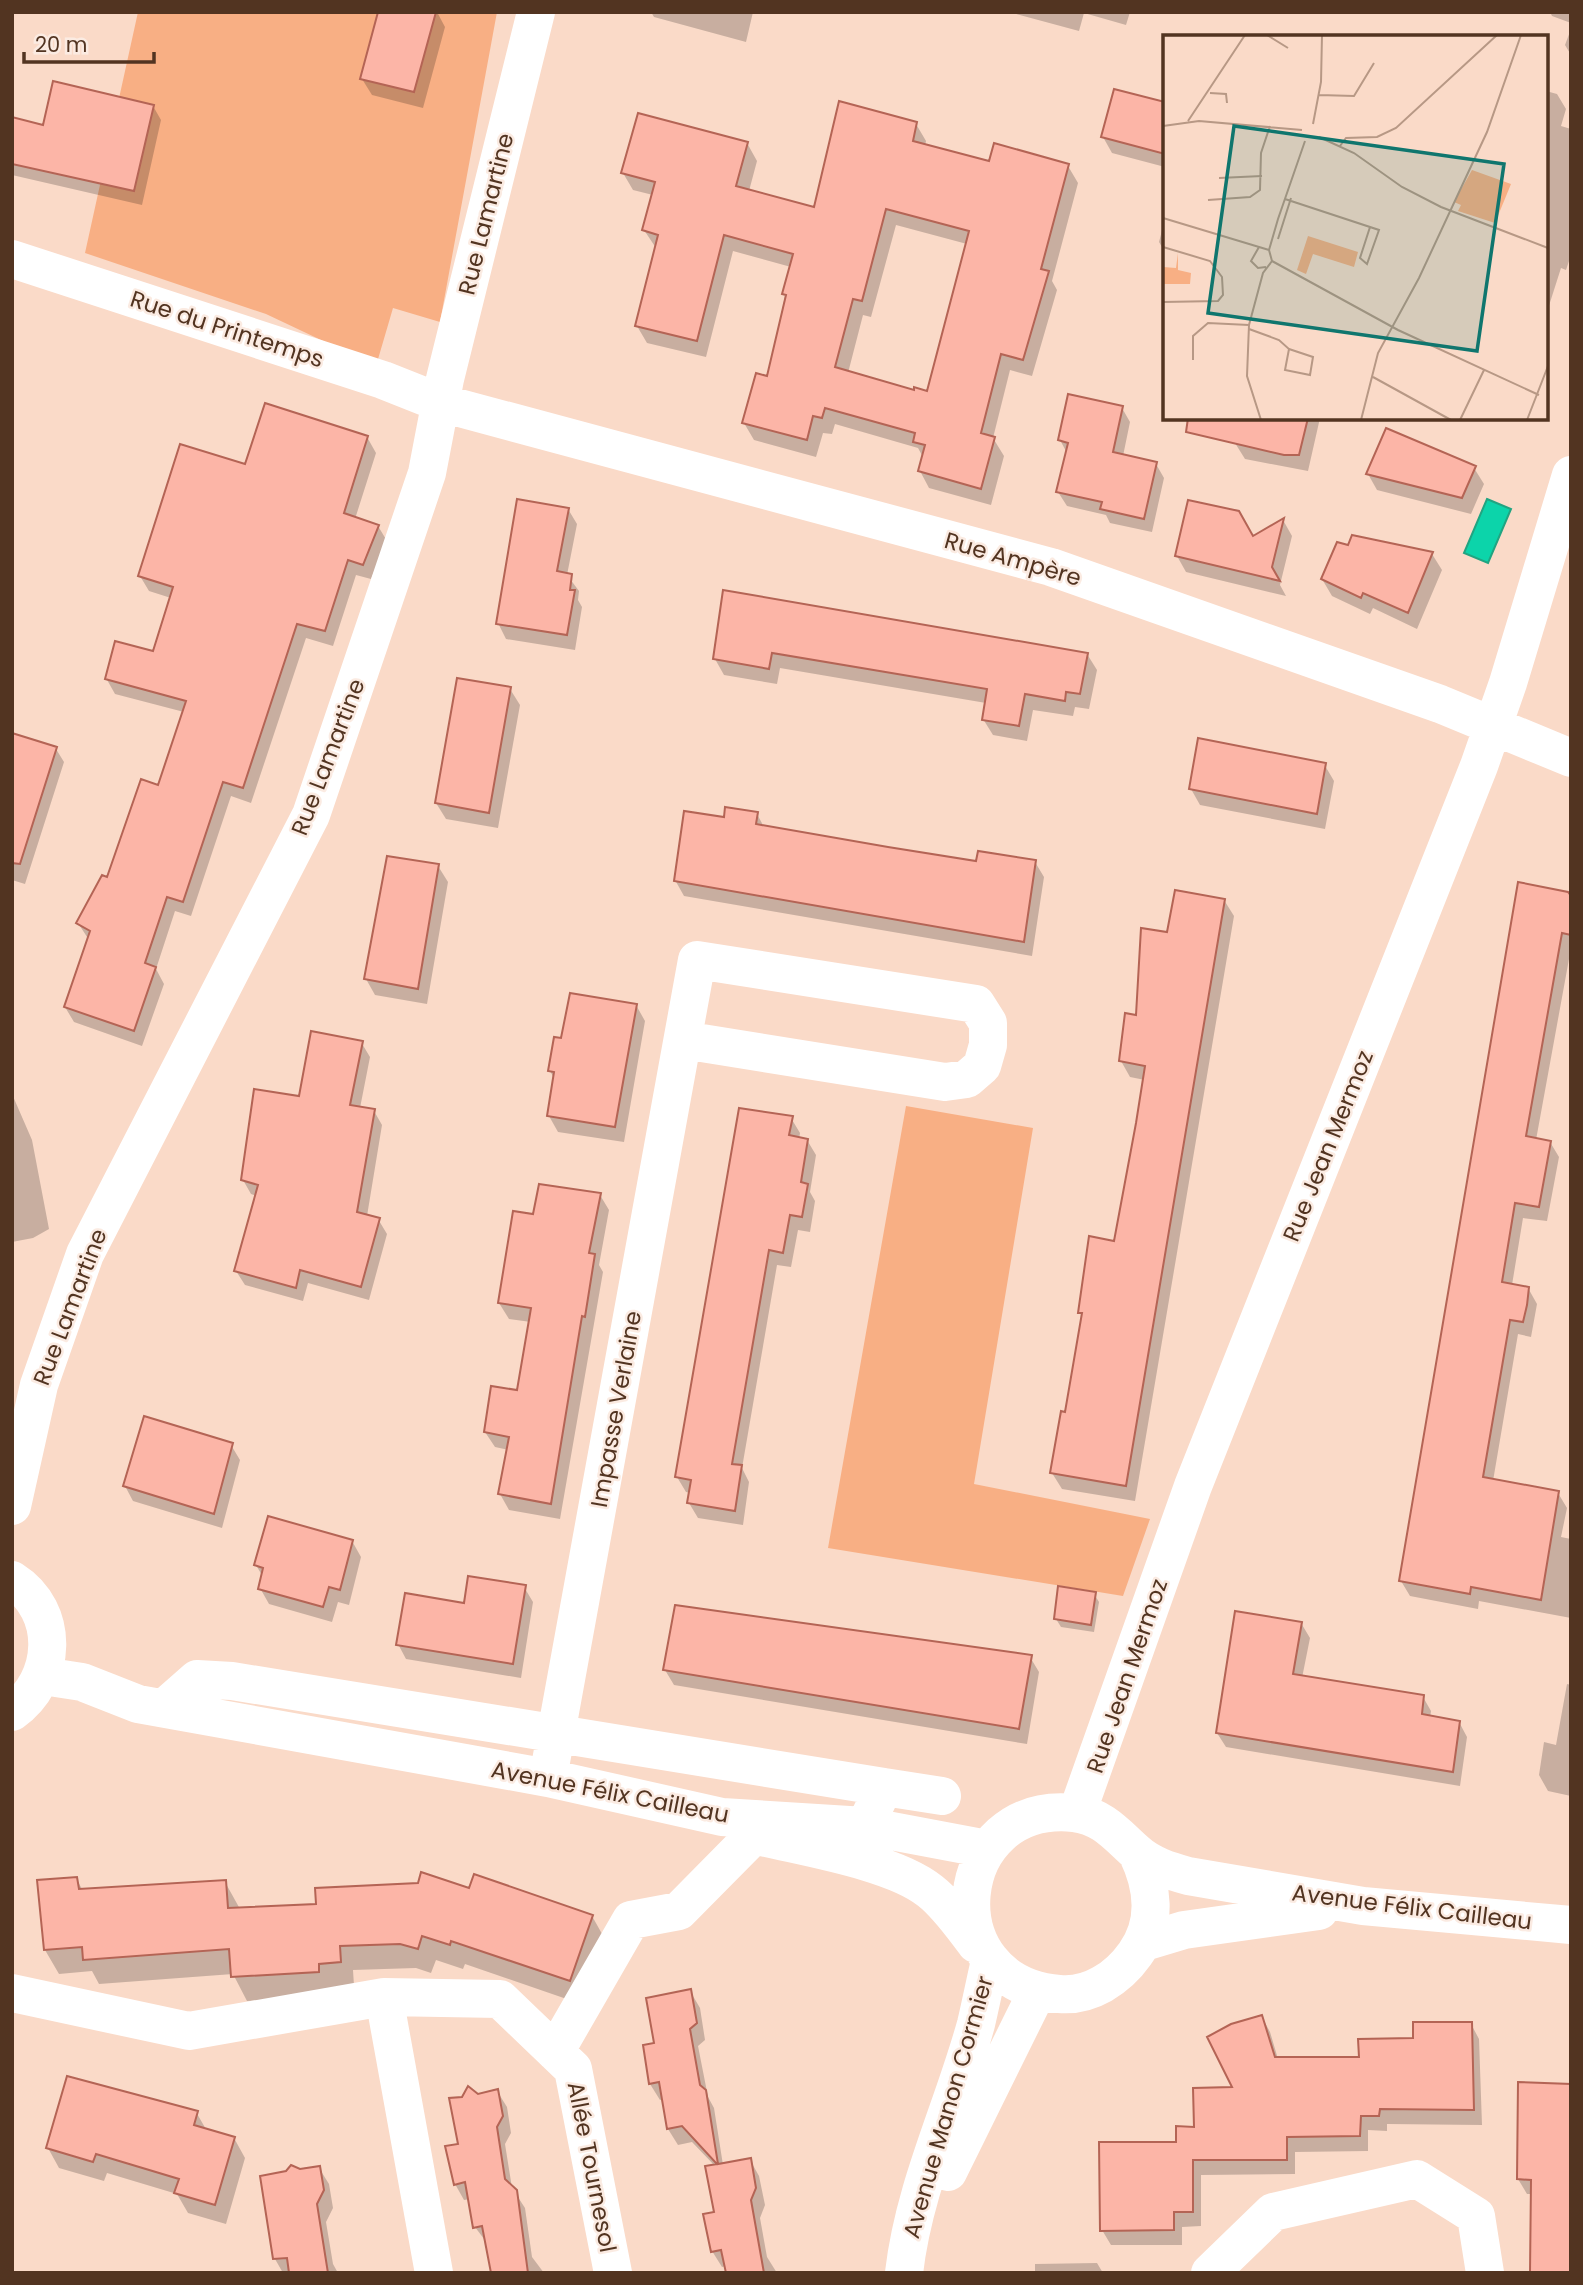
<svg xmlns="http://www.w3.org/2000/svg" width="1583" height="2285" viewBox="0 0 1583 2285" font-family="Poppins,sans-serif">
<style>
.green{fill:#f8af84}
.water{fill:#0cd4aa;stroke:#21a481;stroke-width:2}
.shadow{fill:#0003;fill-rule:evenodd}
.building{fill:#fcb5a7;stroke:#b46455;stroke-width:2;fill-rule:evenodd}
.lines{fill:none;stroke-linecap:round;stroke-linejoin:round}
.minor{stroke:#fff;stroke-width:38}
.labels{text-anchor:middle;stroke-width:5;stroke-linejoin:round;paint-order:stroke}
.street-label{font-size:23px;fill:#523421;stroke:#fbebe2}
.inset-road{fill:none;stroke:#b79885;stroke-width:2}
.view{fill:#0f766e;fill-opacity:0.15;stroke:#0f766e;stroke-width:3.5}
.inset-edge{fill:none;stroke:#523421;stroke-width:3.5}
</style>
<rect width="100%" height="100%" fill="#fadac8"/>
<path class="green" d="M138,12H497L440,322L393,308L376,366L266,314L85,253Z
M906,1106L1033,1128L974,1484L1150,1519L1123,1596L828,1548Z"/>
<path class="water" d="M1487,499L1511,509L1488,563L1464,553Z"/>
<path class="shadow" d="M380,12H437L445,27L423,108L372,95L362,79Z
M651,12H753L746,42L654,17Z
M1009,12H1130L1126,25L1084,13L1079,31Z
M1550,12H1571V23L1552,16Z
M1571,29V55L1565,45Z
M1546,91L1557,94L1566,109L1561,126L1571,129V255L1566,270L1561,268L1546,315Z
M1165,104V167L1112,153L1103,137Z
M153,106L161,120L142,205L12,175V119L44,127Z
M916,124L926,141L925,146L990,163L1068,166L1078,183L1052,281L1057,290L1032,376L1010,370L993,438L1004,456L991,505L929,488L920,471L923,457L918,448L835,424L832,434L823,433L816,457L754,440L744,423L768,378L791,267L733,251L706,357L647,343L637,326L656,248L644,230L653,195L633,190L623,173L747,143L757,161L749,191L815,209ZM896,225L967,244L929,393L915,392L848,373L863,315L871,317Z
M1165,219V252L1159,242Z
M1122,408L1130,422L1123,456L1156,464L1164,478L1152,532L1110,523L1106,515L1067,506L1058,492L1067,453L1060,440Z
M1241,418H1320L1308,471L1245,459L1235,443Z
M367,437L376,453L355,519L378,526L387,541L371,579L356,575L333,646L306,638L251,803L231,796L191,916L175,911L156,969L164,984L142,1046L74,1022L65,1007L89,940L78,923L109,880L159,787L184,712L115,694L106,678L154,653L171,598L149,591L140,576L246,466Z
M1474,468L1484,484L1471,514L1377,490L1368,474Z
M568,509L577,524L567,575L579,591L578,600L582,607L575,650L506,639L498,623Z
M1283,520L1292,536L1280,585L1286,596L1186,572L1177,556L1253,538Z
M1432,554L1442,570L1417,629L1373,608L1370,614L1332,596L1322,579Z
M724,592L1087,654L1097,670L1089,709L1075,707L1073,716L1033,710L1027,741L993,735L983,719L986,703L780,668L777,684L724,675L715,659Z
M510,689L520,705L498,828L446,819L436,803Z
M12,735L56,749L64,762L25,884L12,880Z
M1324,764L1334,781L1325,829L1200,805L1191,789Z
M757,814L764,827L977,863L1035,862L1044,877L1032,956L684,896L675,880L725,819Z
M438,866L448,882L427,1004L375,995L366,979Z
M1571,897V948L1536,1140L1550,1142L1559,1157L1547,1221L1523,1218L1512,1285L1528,1288L1537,1304L1531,1337L1518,1334L1493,1481L1558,1493L1567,1508L1561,1537L1571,1539V1618L1479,1601L1478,1609L1410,1596L1401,1581Z
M1224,900L1234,916L1135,1501L1062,1489L1052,1473L1067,1414L1083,1318L1080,1312L1116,1243L1145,1080L1130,1077L1121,1061L1168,934Z
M636,1005L645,1021L624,1142L558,1132L549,1116L555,1080L550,1071L563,1040Z
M361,1042L370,1057L360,1108L374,1111L382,1125L367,1216L378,1219L387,1234L369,1300L308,1283L303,1301L245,1285L236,1271L257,1196L251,1194L243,1180L301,1098Z
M12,1094L32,1140L49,1229L33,1238L12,1242Z
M791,1118L800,1133L799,1139L807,1140L816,1155L810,1192L815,1201L810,1232L798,1230L791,1267L777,1265L742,1468L749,1482L743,1525L698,1518L689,1503L691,1493L686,1492L677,1477Z
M600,1195L609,1210L599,1265L603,1272L560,1519L509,1510L500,1494L509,1450L495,1447L485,1432L518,1392L531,1322L509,1319L499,1303L534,1216Z
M231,1445L240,1460L222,1528L133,1501L125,1486Z
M352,1541L361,1557L349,1605L338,1602L332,1622L269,1604L260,1588L263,1577L256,1565Z
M524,1587L533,1602L521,1678L406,1659L398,1644Z
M1094,1594L1099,1602L1094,1632L1061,1627L1056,1619Z
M1301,1623L1310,1638L1302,1678L1423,1697L1431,1711L1430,1718L1459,1722L1467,1737L1460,1786L1226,1747L1217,1733Z
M1030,1657L1039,1672L1027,1744L674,1685L665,1670Z
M1567,1684L1571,1685V1796L1548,1791L1539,1775L1544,1742L1556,1745Z
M76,1878L83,1891L225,1882L240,1909L318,1905L471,1891L592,1916L606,1941L584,2005L465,1964L463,1969L436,1960L431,1973L416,1968L353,1970L354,1986L332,1996L247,2001L233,1974L99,1984L92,1971L59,1974L45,1950Z
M690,1991L700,2008L705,2040L698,2046L708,2097L714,2108L723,2165L750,2160L759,2176L765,2205L760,2218L767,2257L777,2273H728L726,2266L722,2267L712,2251L715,2166L692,2142L678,2145L668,2129L663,2099L660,2100L650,2084L656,2044Z
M1262,2017L1270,2032L1278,2059H1360L1471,2024L1479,2039L1482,2125L1387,2124V2131L1368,2130V2151L1295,2152V2174L1201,2175V2226L1182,2227V2245H1111L1102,2230L1178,2144L1235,2089Z
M1571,2086L1533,2194H1527L1518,2179Z
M497,2091L507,2107L511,2133L505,2144L512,2188L525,2208L532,2257L544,2273H493L487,2243L475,2227L470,2199L464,2200L455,2184L460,2145L477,2096Z
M196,2112L207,2131L234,2138L245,2158L226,2224L188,2213L177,2194L107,2173L104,2181L59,2168L48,2148Z
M319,2168L329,2184L333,2208L326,2222L333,2264L338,2273H283L275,2259L262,2178Z
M1097,2263L1103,2273H1035V2264Z"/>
<path class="building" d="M378,12H436L414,92L360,79Z
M53,81L154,105L134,191L12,164V117L43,125Z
M1114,89L1165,102V154L1101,137Z
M839,101L917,122L913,141L989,161L994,143L1069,164L1041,269L1049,271L1023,360L1001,354L981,433L995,437L981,489L918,471L925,445L913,442L915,433L825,408L822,418L813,416L807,440L742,423L756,373L767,376L786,295L782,294L793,254L724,235L697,341L635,326L658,235L642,230L655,182L621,173L638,113L748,142L736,186L814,207ZM886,209L969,231L927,391L914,387V390L835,367L853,299L862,301Z
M1068,394L1123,406L1113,452L1157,462L1144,519L1100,509L1102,502L1056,492L1068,443L1058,440Z
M265,403L368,436L344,513L379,525L363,565L348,560L325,631L297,624L243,788L223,782L183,902L167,897L145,963L156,967L134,1031L64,1007L90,931L76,923L102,875L107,877L141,779L158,785L186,701L105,679L115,641L153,651L173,587L138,576L180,444L245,464Z
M1188,418H1308L1299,455H1284L1186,432Z
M1386,428L1476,466L1462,498L1366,474Z
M517,499L569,508L557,571L572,574L570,590H575L567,635L496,624Z
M1188,500L1239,511L1253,536L1284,518L1272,567L1280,581L1175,556Z
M1352,535L1433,552L1408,613L1363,593L1361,598L1321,579L1337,542L1348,545Z
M723,590L1088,653L1080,694L1066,692L1065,701L1025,694L1019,726L982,720L987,689L772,653L769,669L713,659Z
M457,678L511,687L489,813L435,803Z
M12,733L57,747L20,864L12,863Z
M1198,738L1326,763L1317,814L1189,789Z
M725,807L758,812L756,824L888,847L976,861L978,851L1036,860L1024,942L674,881L684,811L724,817Z
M387,856L439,864L418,989L364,979Z
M1518,882L1568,892L1571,896V935L1562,933L1526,1136L1551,1141L1539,1207L1515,1203L1502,1282L1529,1287L1527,1305L1523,1322L1510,1320L1483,1477L1559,1491L1541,1600L1471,1587L1470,1594L1399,1581Z
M1175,890L1225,899L1126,1486L1050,1473L1061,1411L1065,1412L1082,1313H1078L1089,1236L1114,1241L1136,1123L1145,1066L1119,1061L1125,1013L1136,1015L1141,928L1167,932Z
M570,993L637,1004L615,1127L547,1116L554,1072L548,1071L554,1037L561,1038Z
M311,1031L363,1041L350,1105L375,1109L357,1212L380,1218L361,1287L300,1270L296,1288L234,1271L258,1185L241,1180L254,1089L299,1096Z
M739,1108L793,1116L789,1135L808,1139L801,1182L808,1184L802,1217L790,1215L783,1253L769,1250L732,1464L742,1465L735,1511L687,1503L691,1480L675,1477Z
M539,1184L601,1193L589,1253L595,1254L585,1317L582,1316L551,1504L498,1494L509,1437L484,1432L491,1386L517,1390L531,1308L498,1303L513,1211L533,1214Z
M144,1416L233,1443L214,1514L123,1486Z
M268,1516L353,1540L340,1590L329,1587L323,1607L258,1589L263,1568L254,1565Z
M468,1576L526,1585L513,1664L396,1645L405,1593L464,1603Z
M1058,1586L1096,1592L1091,1625L1054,1619Z
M675,1605L1032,1655L1019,1729L663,1670Z
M1235,1611L1302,1622L1293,1674L1424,1695L1422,1714L1460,1721L1453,1772L1216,1733Z
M421,1872L469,1888L474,1874L593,1915L570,1981L451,1941L450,1945L422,1936L418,1949L400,1944L340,1946L341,1962L319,1964V1972L231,1977L229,1949L83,1960L82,1947L44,1950L37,1880L77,1877L79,1889L226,1880L228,1908L316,1904L315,1888L418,1883Z
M691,1989L697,2023L690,2029L700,2085L706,2090L718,2164L751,2158L756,2188L751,2200L764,2273H726L721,2250L711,2252L703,2214L714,2212L705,2166L717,2164L682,2126L667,2129L659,2082L649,2084L643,2045L654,2043L646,1998Z
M1262,2015L1275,2057H1359L1358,2039L1413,2038V2022H1472L1474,2110L1380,2109L1379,2116H1361L1360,2136L1287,2137V2160H1193V2212H1174V2230L1100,2231L1099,2142H1176V2126L1194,2127L1193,2088L1232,2087L1207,2037L1231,2024Z
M67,2076L198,2111L194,2125L235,2137L215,2205L174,2193L179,2179L96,2154L93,2162L46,2148Z
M1518,2082L1571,2084V2273H1530L1531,2180L1517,2179Z
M468,2086L478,2094L498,2089L503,2116L497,2127L505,2179L517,2190L528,2273H491L482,2226L473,2228L465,2182L454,2185L445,2146L458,2144L449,2098L462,2097Z
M291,2165L300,2169L320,2166L324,2190L317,2204L328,2273H289L287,2258L273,2259L260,2176L286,2171Z"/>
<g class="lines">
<path class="minor" d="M12,259L383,380L441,403L1051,567L1440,704L1571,758
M12,1506L39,1385L85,1254L311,815L427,473L445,379L536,12
M12,1580C61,1611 57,1680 12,1712
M43,1676L82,1682L138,1704L548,1778L722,1817L865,1826L987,1849
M164,1708L197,1679L232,1681L884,1787L865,1826
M548,1778L697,960L976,1004L988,1023V1045L982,1066L967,1079L945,1082L683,1040
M884,1787L942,1796
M1077,1813L1193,1486L1479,766L1508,683L1571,475
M762,1837C808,1848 894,1862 930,1891C948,1905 962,1926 976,1944
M1137,1853C1153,1886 1158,1922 1135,1954C1118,1978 1090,1997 1059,1994C931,1983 949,1800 1074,1813C1102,1816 1117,1835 1136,1852C1150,1865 1170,1871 1188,1876L1363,1906L1571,1925
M1144,1942L1184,1930L1319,1911
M12,1993L189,2031L384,1997L500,1999L573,2069L613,2273
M384,1997L434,2273
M555,2052L631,1920L679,1911L754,1835
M948,2172L1037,1992
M904,2273C914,2186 953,2108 976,2024C981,2003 985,1982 990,1961
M1210,2273L1273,2212L1417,2179L1476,2216L1485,2273"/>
</g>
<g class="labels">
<g class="street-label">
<text transform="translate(486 214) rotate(-76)" y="8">Rue Lamartine</text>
<text transform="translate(227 329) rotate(18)" y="8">Rue du Printemps</text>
<text transform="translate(1013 559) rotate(16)" y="8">Rue Ampère</text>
<text transform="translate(328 757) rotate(-69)" y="8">Rue Lamartine</text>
<text transform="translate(1328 1146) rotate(-68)" y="8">Rue Jean Mermoz</text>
<text transform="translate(70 1307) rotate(-69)" y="8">Rue Lamartine</text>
<text transform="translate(616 1409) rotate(-80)" y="8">Impasse Verlaine</text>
<text transform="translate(1127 1676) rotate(-71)" y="8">Rue Jean Mermoz</text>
<text transform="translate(610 1792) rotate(11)" y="8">Avenue Félix Cailleau</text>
<text transform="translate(1412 1907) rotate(7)" y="8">Avenue Félix Cailleau</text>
<text transform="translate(948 2107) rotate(-74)" y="8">Avenue Manon Cormier</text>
<text transform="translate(592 2167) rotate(79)" y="8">Allée Tournesol</text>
</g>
</g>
<g transform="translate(1163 35)">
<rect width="385" height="385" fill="#fadac8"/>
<path d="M309,135L348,149L332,188L295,176L298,170L291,167ZM145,201L195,217L191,232L150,219L143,239L134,235ZM15,218V235L28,238L27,249H0V232L13,233Z" fill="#f8af84"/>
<path class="inset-road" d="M104,0L125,13M47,58L63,59L64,68M156,60L191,61L211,28M25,86L82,0M150,89L158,47L159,0M0,91L36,86L139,95M156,102L191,118L239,152L278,172L385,213M177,111L183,103L214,102L233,93L334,0M56,143L99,141M122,164L216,195L204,229L197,223L207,192M45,165L87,162L97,155L98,118L107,91M0,183L106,215M115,204L128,163M0,212L47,226L59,242L60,260L55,266L0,267M96,212L88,226L95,233L103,232M109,226L235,295L376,360M86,294L116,305L126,314L122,335L147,340L150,322L126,314M30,325V301L45,288L86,290M210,342L288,385M98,385L84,341L86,290L100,238L109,226L106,215L115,184L142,106M198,385L215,318L256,243L324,97L358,0M297,385L321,335M364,385L385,331"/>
<path class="view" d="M71,91L341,129L314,316L45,278Z"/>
<rect width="385" height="385" class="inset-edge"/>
</g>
<rect width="1583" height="2285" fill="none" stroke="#523421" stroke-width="28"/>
<path d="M24 52v10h130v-10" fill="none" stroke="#523421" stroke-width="3.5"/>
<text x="35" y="52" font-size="21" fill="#523421" stroke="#fbebe2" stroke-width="5" paint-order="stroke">20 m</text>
</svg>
